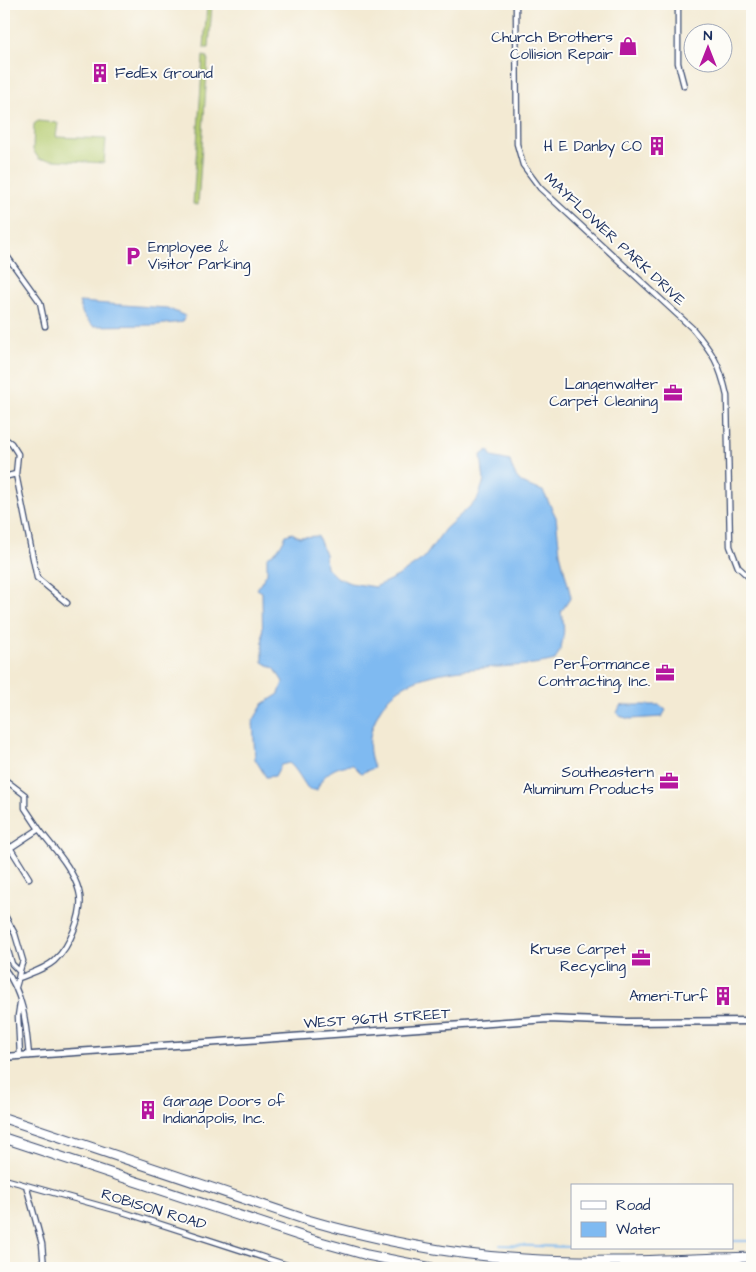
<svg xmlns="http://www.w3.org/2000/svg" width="756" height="1272" viewBox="0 0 756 1272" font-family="'Architects Daughter',sans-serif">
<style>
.green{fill:#b5cc71;stroke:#687e68}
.water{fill:#7fbaf1;stroke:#4d74a8}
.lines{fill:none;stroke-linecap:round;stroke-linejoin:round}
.stream{stroke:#7fbaf1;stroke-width:2}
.street-casing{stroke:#3b4b70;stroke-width:7}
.secondary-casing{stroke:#3b4b70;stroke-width:9}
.highway-casing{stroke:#3b4b70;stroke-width:11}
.street{stroke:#fff;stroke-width:4.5}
.secondary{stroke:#fff;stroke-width:6}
.highway{stroke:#fff;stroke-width:9}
.labels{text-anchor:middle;stroke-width:4;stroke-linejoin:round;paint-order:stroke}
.poi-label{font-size:15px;fill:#1b2f5e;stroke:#fdfcf7;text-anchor:end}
.street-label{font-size:15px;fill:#1b2f5e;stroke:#fdfcf7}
</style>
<rect width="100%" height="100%" fill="#fdfcf7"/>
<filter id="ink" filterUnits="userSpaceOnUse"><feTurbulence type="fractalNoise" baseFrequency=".02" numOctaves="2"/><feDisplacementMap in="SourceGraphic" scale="10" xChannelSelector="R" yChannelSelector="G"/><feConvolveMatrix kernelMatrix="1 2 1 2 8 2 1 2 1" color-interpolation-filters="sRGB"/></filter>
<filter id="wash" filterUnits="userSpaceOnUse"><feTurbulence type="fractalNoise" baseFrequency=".0096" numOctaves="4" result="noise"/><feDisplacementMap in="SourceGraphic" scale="20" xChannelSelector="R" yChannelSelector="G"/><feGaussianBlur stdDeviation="1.12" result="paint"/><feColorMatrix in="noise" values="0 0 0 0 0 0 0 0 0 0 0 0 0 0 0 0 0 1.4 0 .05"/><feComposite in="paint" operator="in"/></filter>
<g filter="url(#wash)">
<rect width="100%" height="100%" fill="#f3ead3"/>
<path class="green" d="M207,4H212L209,48H204Z
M203,56L208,57L198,205L193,204Z
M38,121L58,123L56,137L106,139L104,163L39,159L33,150L34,124Z"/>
<path class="water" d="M79,302L167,308L185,316L183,322L156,325L93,326L83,315Z
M488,450L492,457L510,461C516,483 522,484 543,491L556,517L560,553L571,597L561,612C566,629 564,645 555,660C499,675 397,654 374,723C368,738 368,752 374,768L361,773L353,765C336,765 322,774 317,790H309C303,782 296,768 289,763L281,765L275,776L266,777L255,759L253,721L263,704L279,694L283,682L275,669L263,662L262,592L257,589L267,573V557C277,553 282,544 286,535L292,533L299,537L318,536L325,554L326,567L336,577L350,583L375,587L398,576L424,558L445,529L477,500L484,481L481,455Z
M627,705H659L666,710L662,717L630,719L619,716L617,713L620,706Z"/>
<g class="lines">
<path class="stream" d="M732,1241H752
M500,1245L572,1247"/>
</g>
</g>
<g filter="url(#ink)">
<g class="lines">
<g class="street-casing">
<path id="street" d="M516,4L517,144L523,165L540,188L692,328C713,353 720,364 727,396L730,546L738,567L752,580
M678,4V63L684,86
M4,252L40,302L45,326
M4,438L11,443L18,454L16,474L37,578L67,603
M4,477L16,474
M4,779L25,795V808L39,829
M4,838L29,878
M4,852L39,829C53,848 73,868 79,891C85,911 70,947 54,961C45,969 31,973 19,978
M4,914L15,934L23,961C19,970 19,978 16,987
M4,938L12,964L19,971
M4,968C24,994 26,1024 29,1056
M20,1056L18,1016L20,1003
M4,1179L126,1213L296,1268
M26,1185L42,1244L44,1268"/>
</g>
<g class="secondary-casing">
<path id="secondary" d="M4,1057L548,1019L626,1022L752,1021"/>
</g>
<g class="highway-casing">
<path id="highway" d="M4,1118L304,1219C376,1240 449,1255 524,1259C600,1264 677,1259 752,1257
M4,1138L310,1239L367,1255L432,1268"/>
</g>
<use href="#street" class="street"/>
<use href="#secondary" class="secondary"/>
<use href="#highway" class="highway"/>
</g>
</g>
<defs>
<g id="shop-bare" transform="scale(1.5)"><path d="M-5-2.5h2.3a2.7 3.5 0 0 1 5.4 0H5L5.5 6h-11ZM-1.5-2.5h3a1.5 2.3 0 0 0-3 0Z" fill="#b5179e" stroke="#fdfcf7" stroke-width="2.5" paint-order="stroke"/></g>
<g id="building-bare" transform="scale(1.5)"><path d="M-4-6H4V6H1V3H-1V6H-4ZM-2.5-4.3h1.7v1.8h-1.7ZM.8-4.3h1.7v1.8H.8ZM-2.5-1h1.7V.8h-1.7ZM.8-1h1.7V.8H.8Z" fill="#b5179e" stroke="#fdfcf7" stroke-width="2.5" paint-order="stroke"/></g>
<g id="parking-bare" transform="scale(1.5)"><path d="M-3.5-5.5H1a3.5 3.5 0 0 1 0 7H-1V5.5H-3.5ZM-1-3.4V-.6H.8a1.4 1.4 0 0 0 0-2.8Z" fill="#b5179e" stroke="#fdfcf7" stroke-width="2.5" paint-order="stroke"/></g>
<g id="office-bare" transform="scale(1.5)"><path d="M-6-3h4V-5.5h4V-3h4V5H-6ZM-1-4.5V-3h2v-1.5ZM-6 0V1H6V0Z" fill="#b5179e" stroke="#fdfcf7" stroke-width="2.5" paint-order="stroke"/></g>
</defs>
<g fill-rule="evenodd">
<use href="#shop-bare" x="628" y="46"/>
<use href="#building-bare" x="100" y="73"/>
<use href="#building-bare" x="657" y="146"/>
<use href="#parking-bare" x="133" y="256"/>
<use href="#office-bare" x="673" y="393"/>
<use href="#office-bare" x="665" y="673"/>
<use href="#office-bare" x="669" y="781"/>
<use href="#office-bare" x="641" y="958"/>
<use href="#building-bare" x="723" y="996"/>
<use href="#building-bare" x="148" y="1110"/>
</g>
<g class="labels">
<g class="poi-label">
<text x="613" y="42">Church Brothers<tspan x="613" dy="17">Collision Repair</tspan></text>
<text x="115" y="78" text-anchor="start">FedEx Ground</text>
<text x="642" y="151">H E Danby CO</text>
<text x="148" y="252" text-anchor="start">Employee &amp;<tspan x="148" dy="17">Visitor Parking</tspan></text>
<text x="658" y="389">Langenwalter<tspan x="658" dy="17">Carpet Cleaning</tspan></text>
<text x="650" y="669">Performance<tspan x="650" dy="17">Contracting, Inc.</tspan></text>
<text x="654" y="777">Southeastern<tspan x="654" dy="17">Aluminum Products</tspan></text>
<text x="626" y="954">Kruse Carpet<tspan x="626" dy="17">Recycling</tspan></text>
<text x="708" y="1001">Ameri-Turf</text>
<text x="163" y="1106" text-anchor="start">Garage Doors of<tspan x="163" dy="17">Indianapolis, Inc.</tspan></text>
</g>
<g class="street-label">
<text transform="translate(615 239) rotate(43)" y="5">MAYFLOWER PARK DRIVE</text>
<text transform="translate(377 1018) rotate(-4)" y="5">WEST 96TH STREET</text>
<text transform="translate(154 1209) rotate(17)" y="5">ROBISON ROAD</text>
</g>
</g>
<rect width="756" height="1272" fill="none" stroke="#fdfcf7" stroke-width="20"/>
<rect x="571" y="1184" width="162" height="65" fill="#fdfcf7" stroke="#a3aaba"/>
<rect x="581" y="1201" width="25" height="8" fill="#ffffff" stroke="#a3aaba"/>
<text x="616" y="1210" font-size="15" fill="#1b2f5e">Road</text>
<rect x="581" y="1222" width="25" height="15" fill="#7fbaf1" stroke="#a3aaba"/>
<text x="616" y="1234" font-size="15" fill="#1b2f5e">Water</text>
<g transform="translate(708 48)"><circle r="24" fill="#fdfcf7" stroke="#a3aaba"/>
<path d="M0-4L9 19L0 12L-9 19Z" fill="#b5179e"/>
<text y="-8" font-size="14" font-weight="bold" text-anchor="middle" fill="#1b2f5e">N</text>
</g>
</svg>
